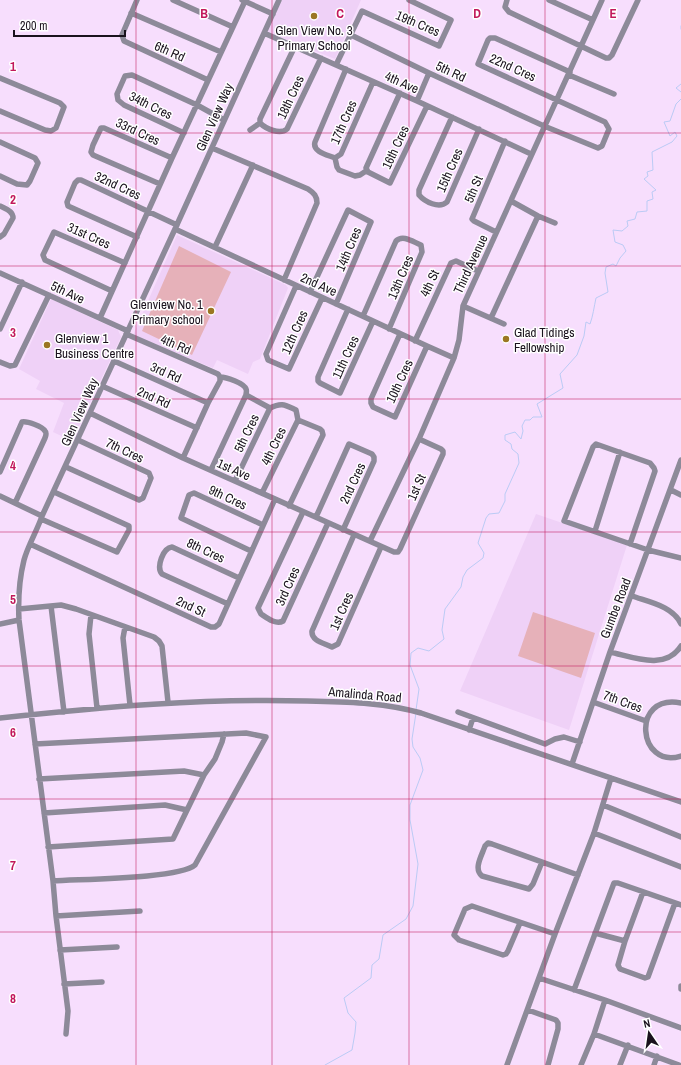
<svg xmlns="http://www.w3.org/2000/svg" width="681" height="1065" viewBox="0 0 681 1065" font-family="'Archivo Narrow',sans-serif">
<style>
.built{fill:#efd1f7}
.green{fill:#e6b1b9}
.lines{fill:none;stroke-linecap:round;stroke-linejoin:round}
.stream{stroke:#bbcbf5;stroke-width:1}
.minor{stroke:#8d8a99;stroke-width:5.5}
.grid{fill:none;stroke:#c2185b;stroke-width:1;stroke-opacity:0.55}
.poi-dot{fill:#9b7722;stroke:#fff;stroke-width:1.5}
.labels{text-anchor:middle;stroke-width:3;stroke-linejoin:round;paint-order:stroke}
.street-label{font-size:13px;fill:#1a121d;stroke:#fff}
.poi-label{font-size:13px;fill:#1a121d;stroke:#fff;text-anchor:start}
.grid-label{font-size:13px;text-anchor:middle;font-weight:bold;fill:#c2185b;stroke:#fff;stroke-width:3;stroke-linejoin:round;paint-order:stroke}
</style>
<rect width="100%" height="100%" fill="#f7defd"/>
<path class="built" d="M282,0H361L335,59L267,32Z
M177,235L286,285L288,288L260,359L253,362L248,374L217,360L213,368L133,335Z
M51,299L118,330L121,337L72,441L53,432L64,403L36,389L40,381L19,369Z
M536,514L627,545L569,730L460,691Z"/>
<path class="green" d="M179,246L231,272L192,355L142,331Z
M533,612L595,633L581,678L518,656Z"/>
<g class="lines">
<path class="stream" d="M681,26V29
M681,84L676,88L681,92
M416,710L419,689L410,665L411,653L418,648L429,651L444,639L442,630L445,609L461,587L463,577L467,570L483,558L484,553L478,543L486,518L489,514L499,513L505,501V494L519,463L518,454L512,449L511,444L505,440V435L515,432L521,439L523,431L522,426L525,420H530L533,417H542L537,404L563,388L560,374L577,355L584,336L586,322L590,324C593,316 594,307 596,298L608,292L605,273L606,267L613,264L616,266L620,258L626,251L623,245L615,242L613,230L622,231L628,226L627,221L635,219L637,212L647,211V201L653,199L652,192L656,190L644,179L648,176L647,172L653,170L652,152L672,142L677,136L675,132L670,136L664,122L670,121L676,104L681,99
M325,1065L352,1050L355,1033L356,1022L348,1013L344,998L371,978L372,965L379,959L383,935L406,919L413,906L418,864L410,820V805L423,770L420,758L413,747L412,739L416,713"/>
<path class="minor" d="M137,0L122,35L124,41L208,80
M173,0L233,27
M242,0L273,14
M507,0L505,7L509,12L606,58H609L612,55L638,0
M549,0L593,20
M131,13L221,52
M264,33L417,101L531,154
M351,35L429,73L544,126L598,148L602,146L609,129L605,122L478,64L488,40L490,38H495L570,72
M336,65L362,11L439,46L451,20L409,0
M346,69L315,142C312,152 328,155 335,158L341,154L373,82
M569,75L614,94
M0,78L60,103L64,107L56,128L51,131L45,130L0,111
M400,93L366,168L368,172L390,183L427,106
M417,101L429,73
M452,117L419,190V195C425,202 439,209 447,202L479,129
M260,123C266,129 280,135 287,129L321,58
M260,123V119L295,46
M250,130L260,123
M184,133L124,105L118,100L117,94L125,76L132,75L197,105L224,120
M0,142L35,158L38,163L30,181L27,185L17,184L0,176
M212,148L308,189C314,193 317,196 317,203L284,280
M335,158L337,167L339,170L355,176L360,175L366,171
M160,184L93,155L91,152L93,145L101,128H104L172,158
M511,201L538,216L555,223
M0,206C6,209 13,211 13,218L4,234L0,237
M175,229L427,346L454,358
M496,232L474,221L472,219L505,141
M137,237L68,206L67,202L75,183L78,180H81L177,225
M215,247L253,165
M0,273L128,331
M296,286L266,354L268,360L289,369L322,298
M112,291L45,260L43,255L54,232L125,263
M310,292L348,210L371,222L336,304
M463,306L504,324
M348,309L318,377V381L320,383L340,393L373,321
M363,316L396,241C403,234 413,242 421,245L422,252L389,329
M100,318L172,158L245,1
M491,318L538,216
M0,329L22,282
M126,334L218,374L220,377V381L208,403L183,458
M400,334L371,399V403L373,407L395,417L427,346
M415,341L451,263L456,261L478,271
M114,361L208,403
M0,362L10,366L15,365L49,295
M220,377C226,377 244,383 246,389C247,391 246,393 246,395
M102,386L197,428
M270,408C282,402 285,405 296,410L298,420
M90,413L183,458L394,552H398L400,549L443,454V451L441,449L419,439
M66,467L139,500L143,498L151,478L149,473L78,440
M211,470L246,395L270,408L235,481
M0,472L22,422C27,421 42,426 45,431C47,433 46,435 45,438L15,503
M671,490L681,495
M262,493L298,420L320,429L322,431L323,435L289,506
M0,496L42,516
M303,512L258,608L261,614C267,618 276,625 283,621L328,523
M316,517L349,444L372,454L374,457V461L343,530
M41,519L117,552L129,530V526L54,492
M595,531L620,452
M354,535L312,631C311,641 324,643 332,647L338,644L381,547
M370,541L419,439L454,358L459,340L463,306L602,0
M30,544L211,627H215L219,624L275,499
M630,544L655,471L654,468L650,463L596,444L593,447L564,521L648,550L681,558
M251,551L181,518L189,495L194,493L263,525
M632,596C649,602 673,606 681,624
M228,604L162,574C156,567 163,548 172,547L239,578
M51,606L64,712
M19,609L61,605L76,609L154,637L159,641L162,646L168,702
M91,615L89,634L97,708
M0,624L19,620
M125,627L123,638L130,705
M610,652C633,657 665,671 681,646
M593,702L646,721
M681,703C630,693 638,770 681,756
M458,712L545,744L555,739L564,737L580,742
M0,718C102,707 204,698 307,701C345,702 383,702 421,713L681,802
M469,730L473,718
M35,744L246,733L266,737L195,865C179,879 79,879 53,881
M572,764L610,652L681,460
M39,779L184,771L204,775
M603,805L681,837
M44,813L165,805L187,810
M594,833L681,867
M48,847L173,839L204,775L215,759L222,742L224,734
M542,862L533,884L529,889L482,876C473,869 482,855 485,846L488,843L492,844L578,875
M643,892L625,941L618,965L620,969L645,978L648,977L675,903
M56,916L140,911
M520,923L508,951L506,954L503,955L459,940L454,935L465,909L472,906L555,934
M595,933L625,941
M60,950L117,947
M539,978L605,1000L681,1028
M64,984L102,982
M681,986V989
M574,990L614,883H618L681,905
M528,1010L556,1020L558,1023V1029L548,1065
M66,1034L68,1011L56,916L53,881L19,620C18,600 19,580 24,560C28,545 37,531 42,516L175,229L279,0
M594,1034L679,1065
M507,1065L555,934L594,833L611,778
M581,1065L594,1034L605,1000
M620,1065L628,1045
M654,1065L657,1056"/>
</g>
<path class="grid" d="M136,0V1065M272,0V1065M409,0V1065M545,0V1065M0,133H681M0,266H681M0,399H681M0,532H681M0,666H681M0,799H681M0,932H681"/>
<g class="poi-dot">
<circle cx="314" cy="16" r="4"/>
<circle cx="211" cy="311" r="4"/>
<circle cx="506" cy="339" r="4"/>
<circle cx="47" cy="345" r="4"/>
</g>
<g class="labels">
<g class="street-label">
<text transform="translate(418 23) rotate(23)" y="5">19th Cres</text>
<text transform="translate(170 51) rotate(24)" y="5">6th Rd</text>
<text transform="translate(513 67) rotate(24)" y="5">22nd Cres</text>
<text transform="translate(451 71) rotate(25)" y="5">5th Rd</text>
<text transform="translate(402 82) rotate(24)" y="5">4th Ave</text>
<text transform="translate(290 97) rotate(-65)" y="5">18th Cres</text>
<text transform="translate(151 105) rotate(26)" y="5">34th Cres</text>
<text transform="translate(214 117) rotate(-66)" y="5">Glen View Way</text>
<text transform="translate(343 122) rotate(-66)" y="5">17th Cres</text>
<text transform="translate(138 131) rotate(25)" y="5">33rd Cres</text>
<text transform="translate(395 147) rotate(-65)" y="5">16th Cres</text>
<text transform="translate(449 170) rotate(-66)" y="5">15th Cres</text>
<text transform="translate(118 185) rotate(25)" y="5">32nd Cres</text>
<text transform="translate(473 189) rotate(-67)" y="5">5th St</text>
<text transform="translate(89 235) rotate(24)" y="5">31st Cres</text>
<text transform="translate(348 249) rotate(-67)" y="5">14th Cres</text>
<text transform="translate(470 264) rotate(-65)" y="5">Third Avenue</text>
<text transform="translate(400 277) rotate(-67)" y="5">13th Cres</text>
<text transform="translate(429 283) rotate(-65)" y="5">4th St</text>
<text transform="translate(319 284) rotate(24)" y="5">2nd Ave</text>
<text transform="translate(68 292) rotate(25)" y="5">5th Ave</text>
<text transform="translate(294 332) rotate(-66)" y="5">12th Cres</text>
<text transform="translate(176 344) rotate(23)" y="5">4th Rd</text>
<text transform="translate(345 357) rotate(-65)" y="5">11th Cres</text>
<text transform="translate(166 372) rotate(24)" y="5">3rd Rd</text>
<text transform="translate(399 381) rotate(-65)" y="5">10th Cres</text>
<text transform="translate(154 397) rotate(24)" y="5">2nd Rd</text>
<text transform="translate(79 412) rotate(-66)" y="5">Glen View Way</text>
<text transform="translate(246 433) rotate(-64)" y="5">5th Cres</text>
<text transform="translate(273 446) rotate(-64)" y="5">4th Cres</text>
<text transform="translate(125 450) rotate(25)" y="5">7th Cres</text>
<text transform="translate(234 469) rotate(24)" y="5">1st Ave</text>
<text transform="translate(352 483) rotate(-65)" y="5">2nd Cres</text>
<text transform="translate(416 487) rotate(-66)" y="5">1st St</text>
<text transform="translate(228 497) rotate(25)" y="5">9th Cres</text>
<text transform="translate(206 550) rotate(25)" y="5">8th Cres</text>
<text transform="translate(287 586) rotate(-66)" y="5">3rd Cres</text>
<text transform="translate(191 606) rotate(25)" y="5">2nd St</text>
<text transform="translate(615 608) rotate(-69)" y="5">Gumbe Road</text>
<text transform="translate(341 611) rotate(-66)" y="5">1st Cres</text>
<text transform="translate(365 694) rotate(5)" y="5">Amalinda Road</text>
<text transform="translate(623 701) rotate(20)" y="5">7th Cres</text>
</g>
<g class="poi-label">
<text x="314" y="35" text-anchor="middle">Glen View No. 3<tspan x="314" dy="15">Primary School</tspan></text>
<text x="203" y="309" text-anchor="end">Glenview No. 1<tspan x="203" dy="15">Primary school</tspan></text>
<text x="514" y="337">Glad Tidings<tspan x="514" dy="15">Fellowship</tspan></text>
<text x="55" y="343">Glenview 1<tspan x="55" dy="15">Business Centre</tspan></text>
</g>
</g>
<g class="grid-label">
<text x="204" y="18">B</text>
<text x="340" y="18">C</text>
<text x="477" y="18">D</text>
<text x="613" y="18">E</text>
<text x="13" y="71">1</text>
<text x="13" y="204">2</text>
<text x="13" y="337">3</text>
<text x="13" y="470">4</text>
<text x="13" y="604">5</text>
<text x="13" y="737">6</text>
<text x="13" y="870">7</text>
<text x="13" y="1003">8</text>
</g>
<g transform="translate(649 1033) rotate(347)" stroke="#ffffff" stroke-width="3" paint-order="stroke">
<path d="M0-3L7 15L0 10L-7 15Z" fill="#1a121d"/>
<text y="-6" font-size="11" font-weight="bold" text-anchor="middle" fill="#1a121d">N</text>
</g>
<path d="M14 30v6h111v-6" fill="none" stroke="#1a121d" stroke-width="2"/>
<text x="20" y="30" font-size="12" fill="#1a121d" stroke="#ffffff" stroke-width="3" paint-order="stroke">200 m</text>
</svg>
